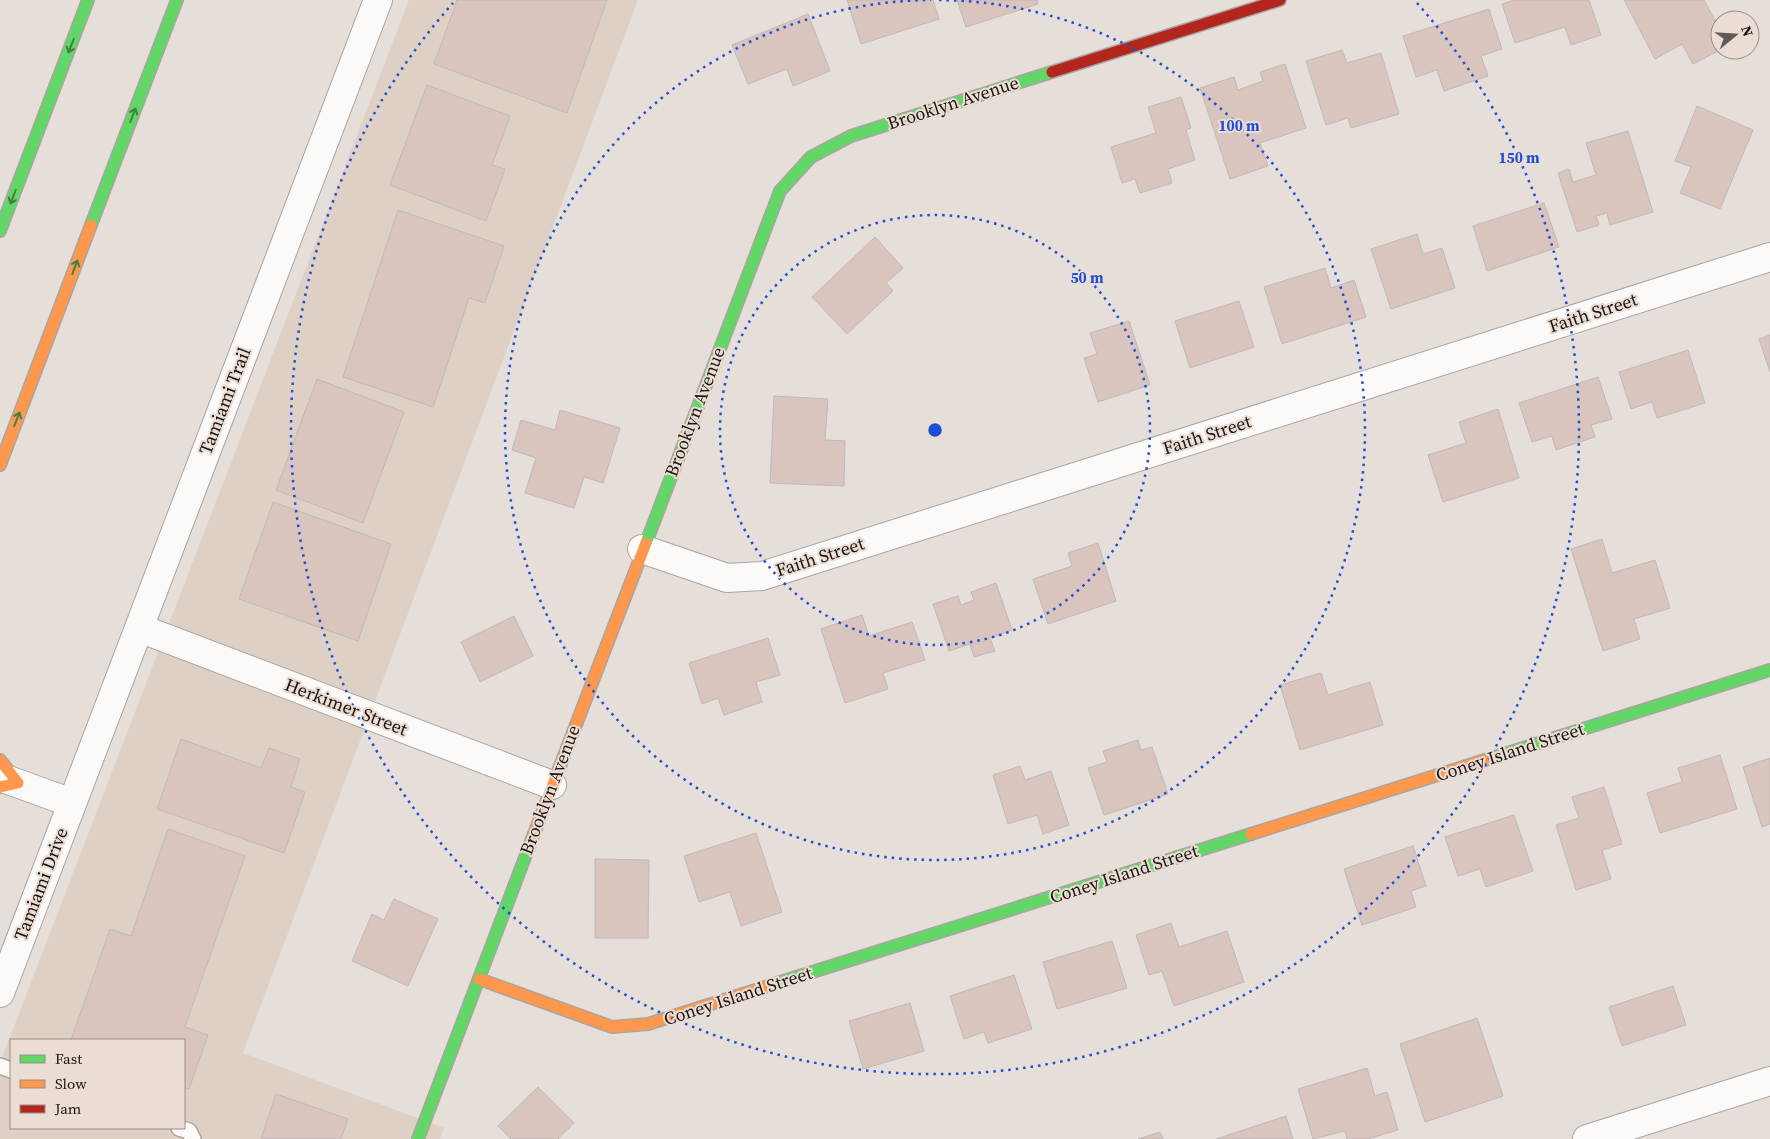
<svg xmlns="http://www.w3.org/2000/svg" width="1770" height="1139" viewBox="0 0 1770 1139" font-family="'Source Serif 4',serif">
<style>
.built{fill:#dfd0c6;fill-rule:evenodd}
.building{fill:#d9c4be;stroke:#c0b9b6}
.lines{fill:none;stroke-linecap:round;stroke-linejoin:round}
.lane-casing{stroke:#aaa4a0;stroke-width:18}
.street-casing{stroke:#aaa4a0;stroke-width:30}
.fast-casing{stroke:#aaa4a0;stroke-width:14}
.slow-casing{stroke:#aaa4a0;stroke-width:14}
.jam-casing{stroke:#aaa4a0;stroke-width:14}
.lane{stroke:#fbfaf9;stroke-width:15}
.street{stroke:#fbfaf9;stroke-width:28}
.fast{stroke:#63d668;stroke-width:11}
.slow{stroke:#ff974d;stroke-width:11}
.jam{stroke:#b3261e;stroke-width:11}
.oneway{stroke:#427f41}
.ring{fill:none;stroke:#1d4ed8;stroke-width:2.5;stroke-dasharray:2.5 5}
.labels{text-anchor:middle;stroke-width:4;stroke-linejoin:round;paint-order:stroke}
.street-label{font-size:18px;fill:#1a1512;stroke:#ebddd4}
.centre{fill:#1d4ed8;stroke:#ebddd4;stroke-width:2.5}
.ring-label{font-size:15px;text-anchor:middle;font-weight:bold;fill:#1d4ed8;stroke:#ebddd4;stroke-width:4;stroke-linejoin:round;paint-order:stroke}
</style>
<rect width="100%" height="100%" fill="#e6ded9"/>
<path class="built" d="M409,0H638L243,1053L444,1128L440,1139H0V1063ZM11,1040H184V1128H11Z"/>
<path class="building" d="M457,0H607L567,113L434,64Z
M847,0H933L939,19L861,44Z
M957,0H1037L1038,4L966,27Z
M1514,0H1589L1601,35L1571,45L1565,27L1515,43L1502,4Z
M1624,0H1704L1720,30V50L1693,64L1682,44L1655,59Z
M1489,9L1502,49L1481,56L1488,76L1444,91L1437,70L1416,77L1403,36Z
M808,14L830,71L793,86L787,69L748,84L732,45Z
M1342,50L1347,63L1381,53L1399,114L1351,128L1348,118L1326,125L1306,61Z
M1285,64L1306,128L1260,143L1268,166L1230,179L1200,88L1234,77L1238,90L1263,81L1260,72Z
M427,85L510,116L492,165L505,169L486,221L390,185Z
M1181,97L1191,128L1186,130L1195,160L1168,169L1172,183L1140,193L1135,179L1122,183L1111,147L1156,133L1148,107Z
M1697,106L1753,130L1720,209L1680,193L1691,167L1675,161Z
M1628,131L1653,212L1610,225L1607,213L1596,216L1599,225L1577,232L1558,173L1569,169L1573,182L1596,175L1586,143Z
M1544,203L1559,247L1487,271L1473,226Z
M398,210L504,246L485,303L469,298L433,407L343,377Z
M1417,234L1423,254L1442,248L1455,288L1391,309L1371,249Z
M875,237L903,268L886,283L893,291L847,334L812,297Z
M1325,268L1331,288L1354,280L1366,317L1282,344L1264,287Z
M1239,301L1254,347L1190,368L1175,321Z
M1129,321L1150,385L1098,402L1084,358L1097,354L1090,333Z
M1770,335V372L1759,339Z
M1688,350L1705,403L1657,418L1652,402L1631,409L1619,372Z
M1598,377L1612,419L1591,425L1595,437L1556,450L1552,436L1532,442L1519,403Z
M317,379L404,412L363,523L276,490Z
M774,396L828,399L825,440L845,441L844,486L770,483Z
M1498,409L1519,478L1443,502L1428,455L1466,443L1459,422Z
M560,410L620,428L603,483L584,477L574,508L525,493L536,458L512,450L521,420L555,430Z
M273,502L391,544L358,641L239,599Z
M1602,539L1612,573L1655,560L1670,608L1634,619L1640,639L1603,651L1571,549Z
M1098,543L1116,601L1048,624L1033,579L1072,566L1068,553Z
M996,583L1012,630L990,638L995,651L974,657L970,644L949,651L933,604L958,596L961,605L974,600L971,592Z
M862,615L869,636L912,622L925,660L883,673L888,689L845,703L821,629Z
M514,616L533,656L480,682L461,642Z
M768,638L780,675L756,682L762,702L724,715L718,698L702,704L689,663Z
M1321,673L1328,695L1370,682L1383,725L1300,750L1280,685Z
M181,739L261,768L269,748L300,759L291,787L305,792L284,853L157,809Z
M1138,740L1141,750L1152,747L1168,794L1104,815L1088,768L1107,762L1103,751Z
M1720,755L1737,809L1660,833L1647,793L1682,782L1678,768Z
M1770,758V824L1762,827L1743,767Z
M1020,766L1025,780L1051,771L1069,825L1043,834L1037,815L1008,824L993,775Z
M1604,787L1622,844L1602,850L1611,879L1576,890L1556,825L1579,818L1572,797Z
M1514,815L1533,871L1486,887L1480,869L1458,876L1445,837Z
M168,829L245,856L185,1027L208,1035L189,1089L184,1088V1040H71L110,929L131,936Z
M756,833L782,912L741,926L730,892L699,902L684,856Z
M1413,846L1426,886L1411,891L1416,907L1362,925L1344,869Z
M595,859L649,860L648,938H595Z
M394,899L438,919L408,986L352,961L372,914L384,920Z
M1171,923L1179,947L1227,931L1244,982L1174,1006L1162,971L1149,975L1136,935Z
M1112,941L1127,988L1057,1009L1043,962Z
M1014,975L1032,1029L988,1043L984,1032L964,1039L950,996Z
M1673,986L1686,1025L1622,1046L1609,1007Z
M910,1003L924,1051L863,1069L849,1021Z
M1477,1018L1503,1096L1425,1122L1400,1044Z
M1367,1068L1375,1096L1387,1092L1398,1130L1368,1139H1347L1345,1131L1313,1139L1298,1089Z
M538,1087L574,1123L558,1139H511L498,1126Z
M276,1094L348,1119L341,1139H261Z
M1286,1116L1293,1139H1216Z
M1160,1132L1163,1139H1138Z"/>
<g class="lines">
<g class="lane-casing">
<path id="lane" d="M0,1066L11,1070
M179,1128L189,1131L193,1139"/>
</g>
<g class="street-casing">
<path id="street" d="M642,549L727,578L762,576L1770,257
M139,628L552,785
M0,777L72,803
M0,993L378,0
M1587,1139L1770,1081"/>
</g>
<g class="fast-casing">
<path id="fast" d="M91,225L177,0
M0,231L88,0
M646,543L780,191L811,157L851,136L1052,72
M1485,760L1770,670
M771,985L1251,834
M418,1139L532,839"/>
</g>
<g class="slow-casing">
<path id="slow" d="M0,465L91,225
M0,760L18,783L0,787
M1251,834L1485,760
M532,839L646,543
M479,979L612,1027L648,1024L771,985"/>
</g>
<g class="jam-casing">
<path id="jam" d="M1052,72L1280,0"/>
</g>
<use href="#lane" class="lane"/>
<use href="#street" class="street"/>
<use href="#fast" class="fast"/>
<use href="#slow" class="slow"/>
<use href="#jam" class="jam"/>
</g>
<defs><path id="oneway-shaft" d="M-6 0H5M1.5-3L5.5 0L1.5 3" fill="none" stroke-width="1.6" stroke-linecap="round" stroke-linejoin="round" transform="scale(1.25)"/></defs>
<g class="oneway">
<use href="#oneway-shaft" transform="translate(71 46) rotate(111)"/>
<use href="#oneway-shaft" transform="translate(133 115) rotate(-69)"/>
<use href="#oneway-shaft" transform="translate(13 197) rotate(111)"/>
<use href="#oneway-shaft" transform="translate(75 267) rotate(-69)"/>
<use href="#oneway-shaft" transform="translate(17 419) rotate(-69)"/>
</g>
<g class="ring">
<circle cx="935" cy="430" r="215"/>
<path d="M939 0A430 430 0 1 1 931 0"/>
<path d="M1417 3A644 644 0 1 1 453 3"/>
</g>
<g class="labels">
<g class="street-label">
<text transform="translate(953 103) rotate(-18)" y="6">Brooklyn Avenue</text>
<text transform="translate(1593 313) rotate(-18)" y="6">Faith Street</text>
<text transform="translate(225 401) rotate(-69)" y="6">Tamiami Trail</text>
<text transform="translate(695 412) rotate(-69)" y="6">Brooklyn Avenue</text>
<text transform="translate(1207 435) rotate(-18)" y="6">Faith Street</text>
<text transform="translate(820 557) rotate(-18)" y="6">Faith Street</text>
<text transform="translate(346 707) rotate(21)" y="6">Herkimer Street</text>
<text transform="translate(1510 752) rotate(-18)" y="6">Coney Island Street</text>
<text transform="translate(550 790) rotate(-69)" y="6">Brooklyn Avenue</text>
<text transform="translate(1124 874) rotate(-18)" y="6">Coney Island Street</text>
<text transform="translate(41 884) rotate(-69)" y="6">Tamiami Drive</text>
<text transform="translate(738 996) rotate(-18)" y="6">Coney Island Street</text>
</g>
</g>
<circle cx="935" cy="430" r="8" class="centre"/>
<g class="ring-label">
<text x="1239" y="131">100 m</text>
<text x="1519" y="163">150 m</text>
<text x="1087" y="283">50 m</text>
</g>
<rect x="10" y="1039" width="175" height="90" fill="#ebddd4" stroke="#978d86"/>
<rect x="20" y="1055" width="25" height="8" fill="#63d668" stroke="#978d86"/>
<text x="55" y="1064" font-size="15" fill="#1a1512">Fast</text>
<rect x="20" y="1080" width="25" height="8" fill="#ff974d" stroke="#978d86"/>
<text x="55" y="1089" font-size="15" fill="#1a1512">Slow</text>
<rect x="20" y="1105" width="25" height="8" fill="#b3261e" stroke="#978d86"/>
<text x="55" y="1114" font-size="15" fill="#1a1512">Jam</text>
<g transform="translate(1735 35) rotate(72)"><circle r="24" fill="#ebddd4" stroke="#978d86"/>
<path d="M0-4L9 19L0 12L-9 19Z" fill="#615b58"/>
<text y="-8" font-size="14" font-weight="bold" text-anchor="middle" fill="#1a1512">N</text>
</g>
</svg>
